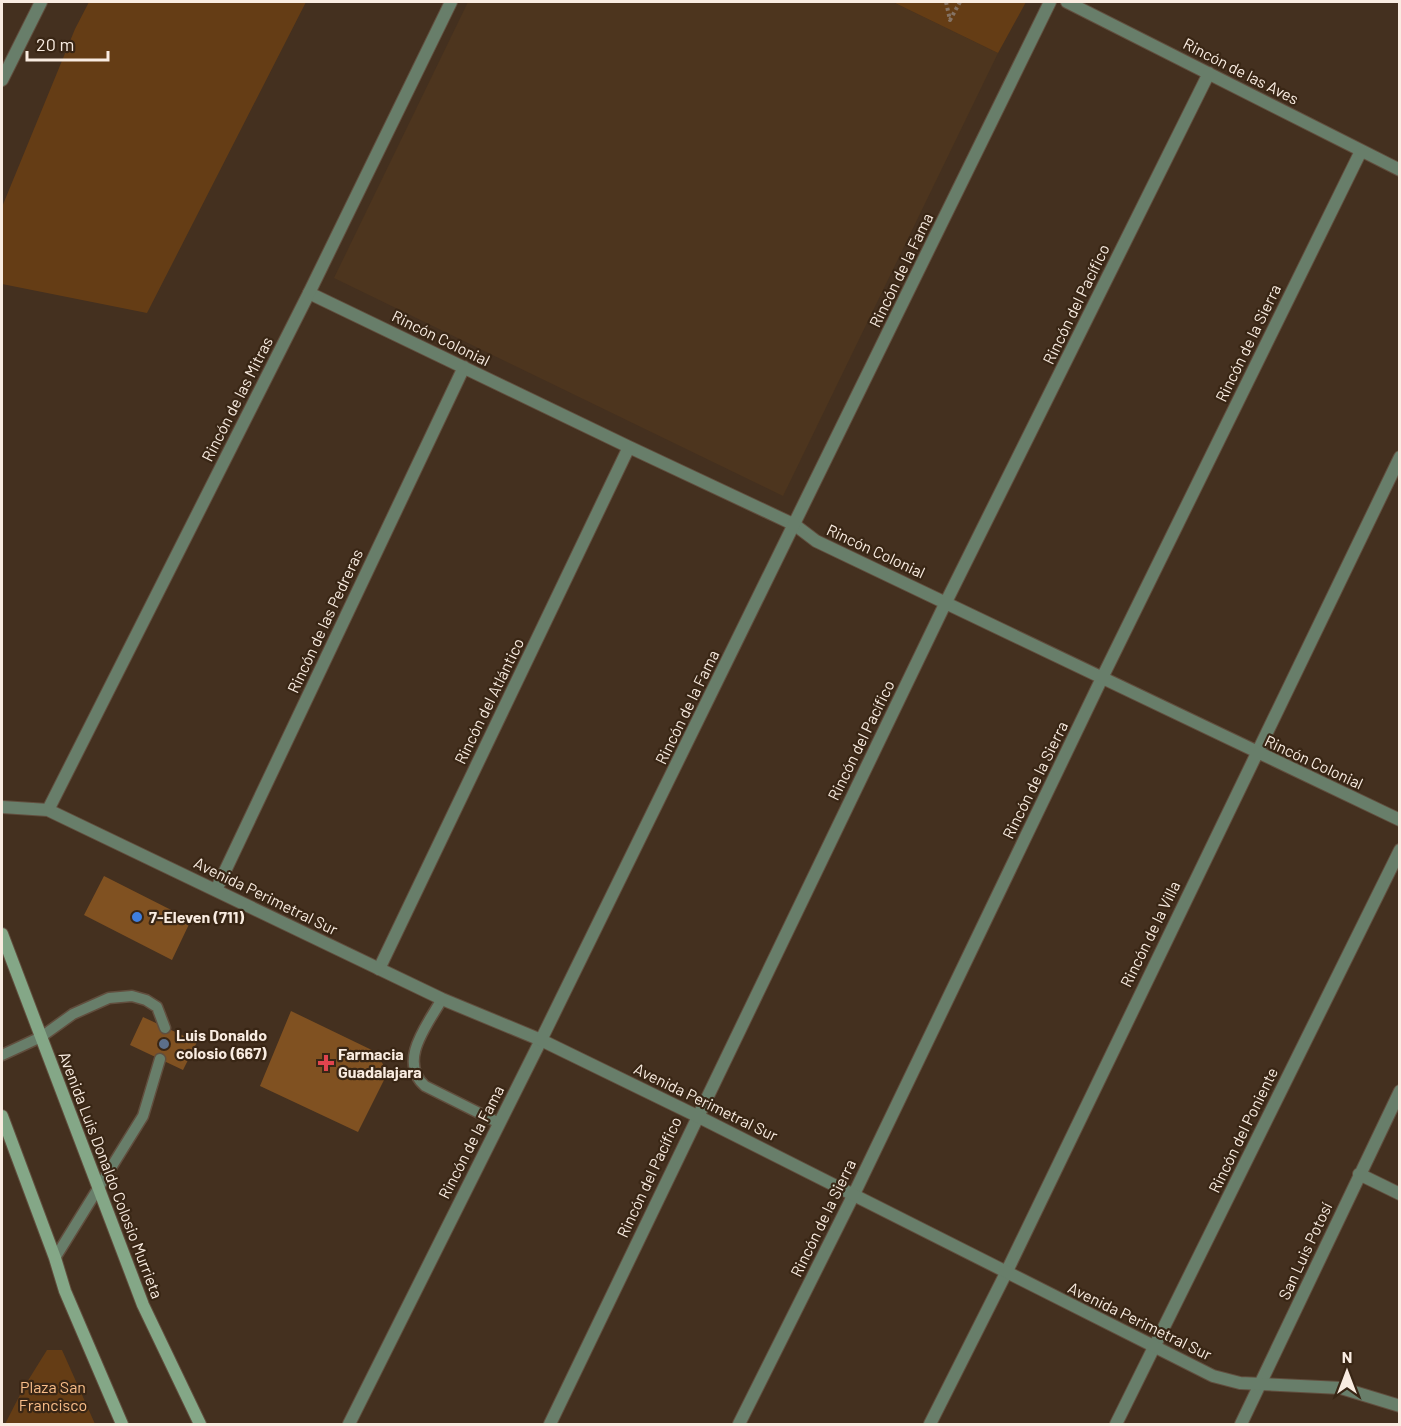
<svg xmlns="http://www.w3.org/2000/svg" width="1401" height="1426" viewBox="0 0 1401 1426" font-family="Barlow,sans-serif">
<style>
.built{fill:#4d351e}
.green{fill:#653d15}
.building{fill:#805121}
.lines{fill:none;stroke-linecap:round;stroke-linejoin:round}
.service-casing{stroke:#614e3e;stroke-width:13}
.minor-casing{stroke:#614e3e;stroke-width:14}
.tertiary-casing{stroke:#614e3e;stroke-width:14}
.secondary-casing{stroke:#614e3e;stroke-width:14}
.path{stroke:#857364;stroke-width:4;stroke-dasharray:3 3;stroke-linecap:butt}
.service{stroke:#687e6a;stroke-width:10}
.minor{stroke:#687e6a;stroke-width:12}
.tertiary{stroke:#687e6a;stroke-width:12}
.secondary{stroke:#84a787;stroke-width:12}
.shop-dot{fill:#3f7fe0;stroke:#392615;stroke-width:2}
.service-dot{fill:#5c6f8a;stroke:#392615;stroke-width:2}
.health-dot{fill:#e0444e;stroke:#392615;stroke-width:2}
.labels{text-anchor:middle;stroke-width:4.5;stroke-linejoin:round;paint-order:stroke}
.street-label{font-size:16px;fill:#f9ece1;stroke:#392615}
.poi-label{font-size:16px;font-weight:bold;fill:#f9ece1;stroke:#392615;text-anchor:start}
.park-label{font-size:16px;fill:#f9be8a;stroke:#392615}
</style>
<rect width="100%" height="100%" fill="#44301f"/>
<path class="built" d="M468,2H893L998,53L783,496L334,278Z"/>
<path class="green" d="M89,2H306L147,313L2,284V207L75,29Z
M893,2H1026L998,53Z
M47,1350H62L95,1424H5L24,1387Z"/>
<path class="building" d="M104,876L191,920L172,960L84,915Z
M291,1011L378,1053L387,1074L358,1132L260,1086Z
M143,1017L197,1042L183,1070L130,1045Z"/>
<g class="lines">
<g class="service-casing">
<path id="service" d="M442,999C428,1024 397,1061 425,1086L499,1123
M2,1055L41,1037L73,1014L109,998L132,996L146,1000L157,1007L165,1028
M55,1258L143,1116L160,1059"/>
</g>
<g class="minor-casing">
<path id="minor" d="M1067,2L1400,170
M2,80L41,2
M309,293L629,447L795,525L816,541L1400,820
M216,890L464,367
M379,969L629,447
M1359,1174L1400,1194
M349,1424L541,1040
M550,1424L946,602L1209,73
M739,1424L854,1194L1102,678L1361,151
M930,1424L1006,1273L1400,457
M1116,1424L1400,850
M1241,1424L1400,1091"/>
</g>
<g class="tertiary-casing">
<path id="tertiary" d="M2,807L48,810L442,999L541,1040L697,1116L1213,1376L1240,1383L1341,1388L1400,1406
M48,810L309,293L451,2
M541,1040L1050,2"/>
</g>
<g class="secondary-casing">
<path id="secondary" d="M2,934L143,1305L200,1424
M2,1116L55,1258L65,1291L122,1424"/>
</g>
<path class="path" d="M946,2L950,20L960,2"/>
<use href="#service" class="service"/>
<use href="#minor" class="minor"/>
<use href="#tertiary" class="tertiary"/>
<use href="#secondary" class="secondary"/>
</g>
<circle class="shop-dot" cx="137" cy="917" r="6"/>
<circle class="service-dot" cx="164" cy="1044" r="6"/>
<path class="health-dot" d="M323 1054h6v6h6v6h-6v6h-6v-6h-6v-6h6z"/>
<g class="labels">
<g class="street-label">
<text transform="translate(1241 71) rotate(27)" y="6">Rincón de las Aves</text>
<text transform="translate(901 270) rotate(-64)" y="6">Rincón de la Fama</text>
<text transform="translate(1076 304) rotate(-64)" y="6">Rincón del Pacífico</text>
<text transform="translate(441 338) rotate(26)" y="6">Rincón Colonial</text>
<text transform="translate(1248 343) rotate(-64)" y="6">Rincón de la Sierra</text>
<text transform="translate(237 399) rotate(-63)" y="6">Rincón de las Mitras</text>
<text transform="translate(876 551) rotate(25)" y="6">Rincón Colonial</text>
<text transform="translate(325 621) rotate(-65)" y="6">Rincón de las Pedreras</text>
<text transform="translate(489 701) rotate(-64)" y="6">Rincón del Atlántico</text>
<text transform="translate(687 707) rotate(-64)" y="6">Rincón de la Fama</text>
<text transform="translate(861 740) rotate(-64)" y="6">Rincón del Pacífico</text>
<text transform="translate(1314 762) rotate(25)" y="6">Rincón Colonial</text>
<text transform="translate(1035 780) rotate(-64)" y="6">Rincón de la Sierra</text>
<text transform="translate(266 896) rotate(26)" y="6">Avenida Perimetral Sur</text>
<text transform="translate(1150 934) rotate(-64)" y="6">Rincón de la Villa</text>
<text transform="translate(706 1102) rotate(26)" y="6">Avenida Perimetral Sur</text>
<text transform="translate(1243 1130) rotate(-64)" y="6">Rincón del Poniente</text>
<text transform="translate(471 1142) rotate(-63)" y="6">Rincón de la Fama</text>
<text transform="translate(111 1175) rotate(69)" y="6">Avenida Luis Donaldo Colosio Murrieta</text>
<text transform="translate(649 1177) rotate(-65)" y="6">Rincón del Pacífico</text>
<text transform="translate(823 1218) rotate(-64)" y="6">Rincón de la Sierra</text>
<text transform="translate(1305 1251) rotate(-65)" y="6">San Luis Potosí</text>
<text transform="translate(1140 1321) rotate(26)" y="6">Avenida Perimetral Sur</text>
</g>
<g class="poi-label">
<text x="149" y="923">7-Eleven (711)</text>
<text x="176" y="1041">Luis Donaldo<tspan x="176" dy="18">colosio (667)</tspan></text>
<text x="338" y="1060">Farmacia<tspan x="338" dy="18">Guadalajara</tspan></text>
</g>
<g class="park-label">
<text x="53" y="1393">Plaza San<tspan x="53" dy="18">Francisco</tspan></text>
</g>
</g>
<rect width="1401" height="1426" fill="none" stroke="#f9ece1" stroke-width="6"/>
<g transform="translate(1347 1372)" stroke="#392615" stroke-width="4.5" paint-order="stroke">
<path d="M0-4.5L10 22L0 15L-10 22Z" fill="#f9ece1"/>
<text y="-9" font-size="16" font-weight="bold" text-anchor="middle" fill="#f9ece1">N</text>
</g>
<path d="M27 51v9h81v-9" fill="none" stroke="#f9ece1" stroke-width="3"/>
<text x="36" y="51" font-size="18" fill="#f9ece1" stroke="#392615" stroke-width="4.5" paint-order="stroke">20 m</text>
</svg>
